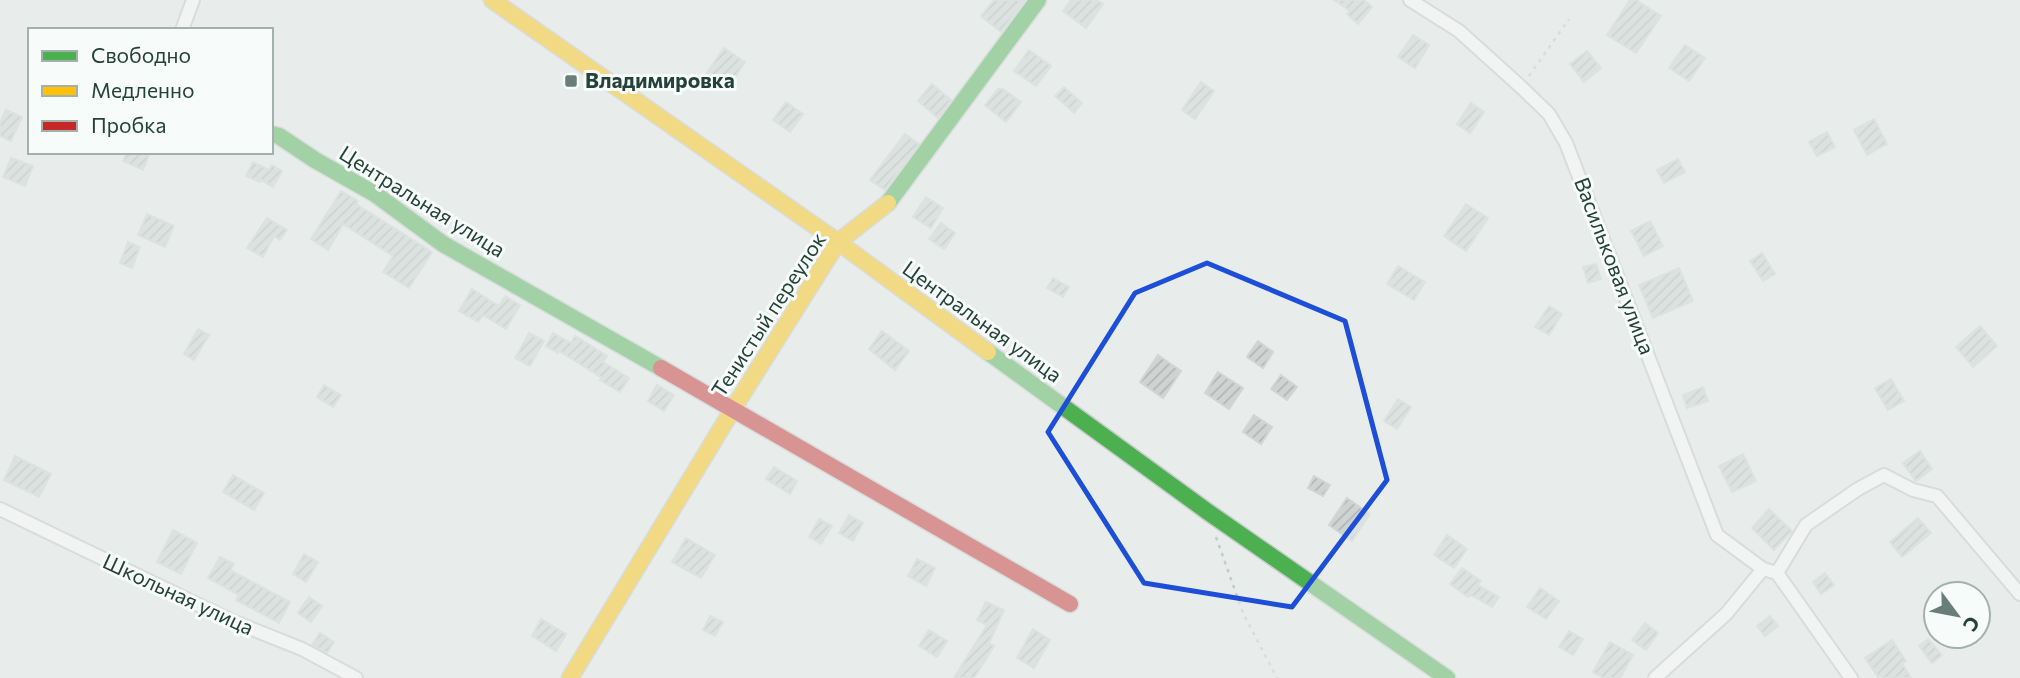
<svg xmlns="http://www.w3.org/2000/svg" width="2020" height="678" viewBox="0 0 2020 678" font-family="Commissioner,sans-serif">
<style>
.building{fill:url(#building-hatch);stroke:#d1d6d4;stroke-width:2}
.lines{fill:none;stroke-linecap:round;stroke-linejoin:round}
.street-casing{stroke:#c5cac8;stroke-width:16}
.fast-casing{stroke:#c3cbc8;stroke-width:19}
.slow-casing{stroke:#c3cbc8;stroke-width:19}
.jam-casing{stroke:#c3cbc8;stroke-width:19}
.path{stroke:#c3ccca;stroke-width:2.5;stroke-dasharray:3.5 5;stroke-linecap:butt}
.street{stroke:#fcfcfc;stroke-width:12}
.fast{stroke:#4caf50;stroke-width:16}
.slow{stroke:#ffc107;stroke-width:16}
.jam{stroke:#c62828;stroke-width:16}
.marked{fill:none;stroke:#1d4ed8;stroke-width:5;stroke-linejoin:round}
.poi-dot{fill:#697e78;stroke:#f7fbf9;stroke-width:2.5}
.labels{text-anchor:middle;stroke-width:6;stroke-linejoin:round;paint-order:stroke}
.poi-label{font-size:21px;font-weight:bold;fill:#24423a;stroke:#f7fbf9;text-anchor:start}
.street-label{font-size:21px;fill:#24423a;stroke:#f7fbf9}
</style>
<defs>
<pattern id="building-hatch" width="6" height="6" patternUnits="userSpaceOnUse" patternTransform="scale(1.75)"><rect width="6" height="6" fill="#cfd4d2"/><path d="M-1 1l2-2M0 6l6-6M5 7l2-2" fill="none" stroke="#b2b7b5"/></pattern>
</defs>
<rect width="100%" height="100%" fill="#e8edeb"/>
<path class="building" d="M994,0H1025L1001,32L981,16Z
M1071,0H1097L1103,4L1086,28L1063,11Z
M1334,0H1364L1372,7L1358,24L1347,14L1350,11Z
M1630,0H1636L1661,16L1636,53L1607,35Z
M1413,35L1429,45L1415,68L1398,57Z
M1685,45L1705,58L1689,81L1669,68Z
M724,48L745,62L728,88L706,74Z
M1029,50L1051,66L1036,86L1014,71Z
M1587,51L1601,68L1584,82L1570,64Z
M1201,82L1214,91L1195,119L1182,110Z
M932,84L951,100L938,118L918,101Z
M1064,87L1082,103L1074,113L1055,96Z
M998,89H1003L1021,102L1006,122L985,105Z
M786,102L803,114L790,132L773,120Z
M1471,103L1484,112L1470,133L1457,124Z
M6,110L22,117L11,141L0,136V123Z
M1874,119L1887,144L1867,155L1854,130Z
M1827,132L1835,147L1817,156L1809,142Z
M905,134L919,144L885,190L870,180Z
M127,152H150L143,170L123,161Z
M11,158L33,166L25,186L3,177Z
M1678,159L1685,172L1664,183L1657,170Z
M253,162L269,170L272,165L282,171L273,187L261,180L260,182L246,176Z
M341,191L358,201L356,204L432,252L409,288L383,272L393,256L343,224L328,250L311,239Z
M926,197L943,208L931,228L913,217Z
M1466,204L1488,218L1466,251L1444,236Z
M147,214L174,226L165,247L138,235Z
M267,218L287,230L280,240L274,236L263,257L247,248Z
M1650,221L1663,246L1644,256L1631,231Z
M941,223L955,233L944,249L929,239Z
M128,242L140,247L132,268L120,263Z
M1762,253L1775,274L1763,281L1750,261Z
M1596,264L1601,279L1588,283L1583,267Z
M1398,266L1425,282L1414,300L1387,284Z
M1679,268L1693,301L1653,318L1639,285Z
M1053,278L1069,287L1063,297L1047,288Z
M472,289L499,306L505,296L520,305L506,329L483,315L478,322L459,311Z
M1549,306L1562,314L1549,335L1535,327Z
M1980,326L1997,346L1973,367L1956,347Z
M198,329L209,335L194,360L184,354Z
M882,331L909,351L895,370L869,349Z
M529,333L544,341L530,366L515,358Z
M553,333L571,343L575,336L607,356L603,362L629,378L620,392L600,380L602,378L559,351L558,353L546,346Z
M1258,341L1273,352L1263,368L1247,357Z
M1158,355L1181,371L1163,398L1140,382Z
M1218,372L1243,388L1229,409L1205,393Z
M1281,375L1297,387L1287,400L1271,389Z
M1891,379L1904,401L1888,410L1875,388Z
M324,385L341,395L333,407L317,397Z
M657,385L674,395L664,411L648,401Z
M1703,387L1708,401L1687,408L1683,395Z
M1398,399L1411,407L1397,429L1384,421Z
M1254,415L1272,427L1261,444L1243,432Z
M1920,451L1932,469L1916,481L1903,463Z
M1743,454L1756,481L1732,492L1719,466Z
M15,456L51,474L39,497L4,480Z
M774,467L797,481L790,494L766,479Z
M233,475L264,493L254,510L223,492Z
M1314,476L1330,485L1323,496L1308,488Z
M1347,498L1370,514L1352,541L1329,525Z
M1769,509L1792,531L1774,550L1752,528Z
M849,515L863,523L853,541L839,533Z
M1918,518L1931,533L1902,557L1890,542Z
M819,519L832,526L821,544L809,537Z
M173,530L197,543L181,574L157,562Z
M1447,535L1467,549L1454,568L1434,555Z
M686,538L715,555L701,578L672,562Z
M304,554L318,562L306,582L293,574Z
M220,557L234,564L230,570L290,602L279,623L236,600L239,595L208,578Z
M917,559L935,568L926,586L908,576Z
M1462,568L1481,581L1478,585L1499,597L1492,607L1471,595L1468,597L1450,584Z
M1825,573L1834,585L1821,594L1813,582Z
M1540,588L1559,601L1546,619L1527,607Z
M309,597L322,606L311,622L298,613Z
M986,602L1004,610L989,643L994,646L974,678H954L987,625L977,620Z
M710,616L723,622L715,636L703,630Z
M1770,616L1778,626L1765,636L1757,626Z
M541,619L566,634L556,651L532,636Z
M1645,623L1658,633L1646,650L1632,640Z
M1033,629L1050,640L1034,668L1017,658Z
M929,630L947,641L937,657L919,646Z
M1569,631L1583,639L1573,655L1559,647Z
M320,633L334,642L327,653L312,645Z
M1928,639L1942,655L1932,663L1919,646Z
M1892,640L1906,661L1902,663L1911,678H1879L1865,658Z
M1610,642L1633,655L1620,678H1603L1593,672Z"/>
<g class="lines">
<g class="street-casing">
<path id="street" d="M1410,0L1459,31L1521,87L1549,114L1566,143L1717,535L1763,569
M182,30L193,0
M0,509L232,621L302,649L356,678
M1777,573L1851,678
M1655,678L1726,614L1763,569L1777,573L1806,525L1858,489L1884,475L1913,490L1937,496L2020,594"/>
</g>
<g class="fast-casing">
<path id="fast" d="M271,134L279,136L315,160L375,194L443,244L661,368
M888,203L1038,0
M988,352L1208,512L1447,678"/>
</g>
<g class="slow-casing">
<path id="slow" d="M492,0L838,242L988,352
M570,678L733,409L838,242L888,203"/>
</g>
<g class="jam-casing">
<path id="jam" d="M661,368L1070,604"/>
</g>
<path class="path" d="M1529,76L1569,19
M1216,537L1243,613L1277,678"/>
<use href="#street" class="street"/>
<use href="#fast" class="fast"/>
<use href="#slow" class="slow"/>
<use href="#jam" class="jam"/>
</g>
<path d="M0 0H2020V678H0ZM1207,263L1345,321L1387,480L1292,607L1144,583L1048,432L1135,293Z" fill="#e8edeb" fill-opacity=".55" fill-rule="evenodd"/>
<path class="marked" d="M1207,263L1345,321L1387,480L1292,607L1144,583L1048,432L1135,293Z"/>
<rect class="poi-dot" x="564" y="74" width="14" height="14" rx="3.5"/>
<g class="labels">
<g class="poi-label">
<text x="585" y="88">Владимировка</text>
</g>
<g class="street-label">
<text transform="translate(422 202) rotate(32)" y="7">Центральная улица</text>
<text transform="translate(1614 266) rotate(69)" y="7">Васильковая улица</text>
<text transform="translate(769 315) rotate(-57)" y="7">Тенистый переулок</text>
<text transform="translate(982 322) rotate(36)" y="7">Центральная улица</text>
<text transform="translate(178 595) rotate(25)" y="7">Школьная улица</text>
</g>
</g>
<rect x="28" y="28" width="245" height="126" fill="#f7fbf9" stroke="#a3b1ad" stroke-width="2"/>
<rect x="42" y="51" width="35" height="10" fill="#4caf50" stroke="#a3b1ad" stroke-width="2"/>
<text x="91" y="63" font-size="21" fill="#24423a">Свободно</text>
<rect x="42" y="86" width="35" height="10" fill="#ffc107" stroke="#a3b1ad" stroke-width="2"/>
<text x="91" y="98" font-size="21" fill="#24423a">Медленно</text>
<rect x="42" y="121" width="35" height="10" fill="#c62828" stroke="#a3b1ad" stroke-width="2"/>
<text x="91" y="133" font-size="21" fill="#24423a">Пробка</text>
<g transform="translate(1957 615) rotate(122)"><circle r="33" fill="#f7fbf9" stroke="#a3b1ad" stroke-width="2"/>
<path d="M0-5L12 26L0 18L-12 26Z" fill="#697e78"/>
<text y="-10" font-size="19" font-weight="bold" text-anchor="middle" fill="#24423a">С</text>
</g>
</svg>
